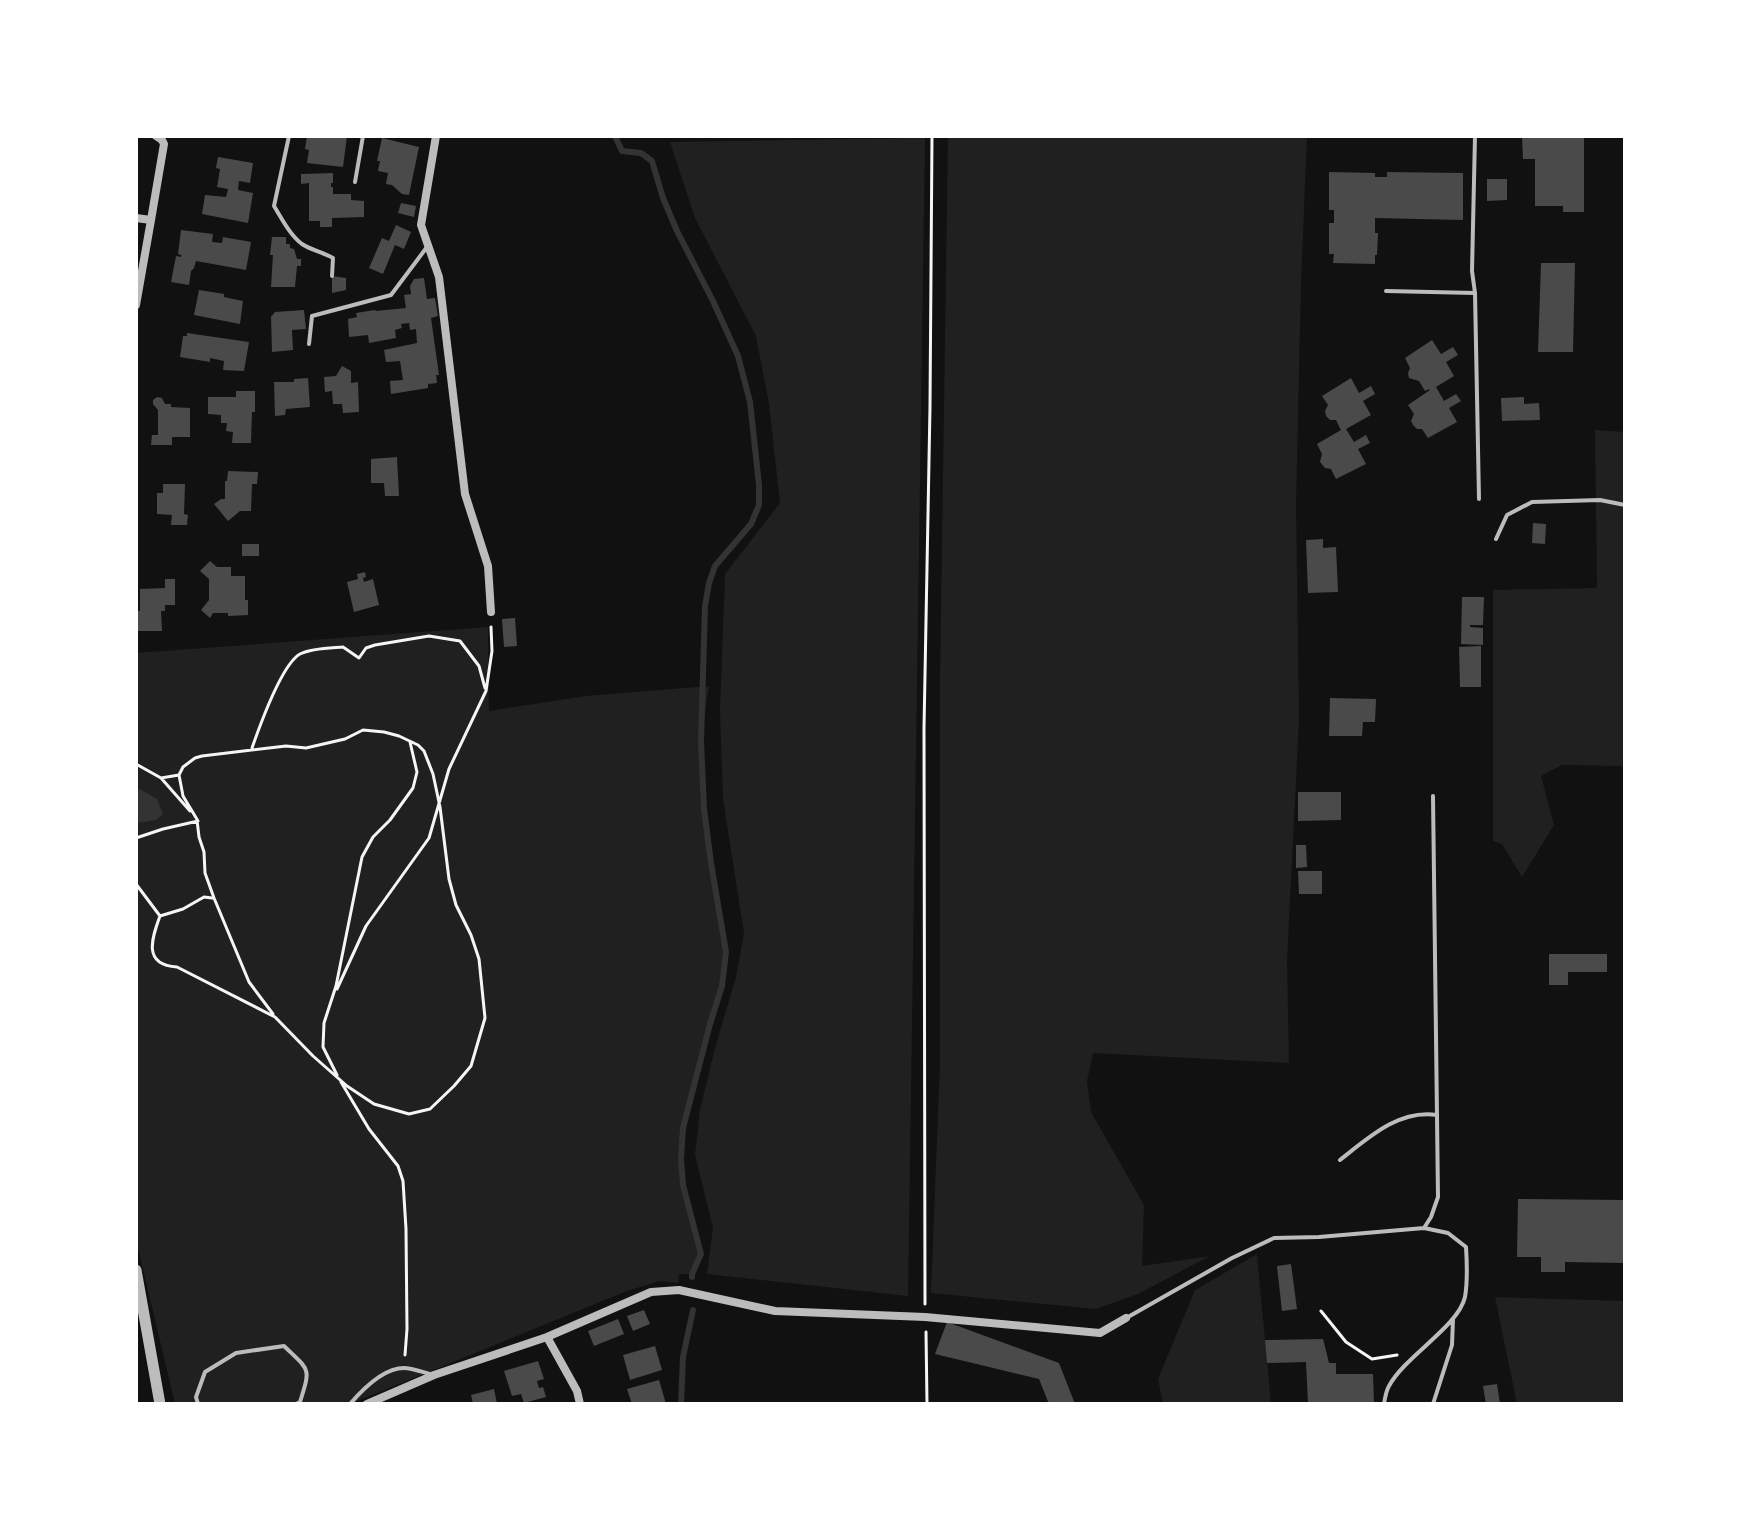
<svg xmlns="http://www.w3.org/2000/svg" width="1761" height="1540" viewBox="0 0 1761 1540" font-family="'Nunito Sans',sans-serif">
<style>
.green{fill:#202020}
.water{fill:#333}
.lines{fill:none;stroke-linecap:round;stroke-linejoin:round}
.stream{stroke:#333;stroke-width:6}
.building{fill:#4a4a4a}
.path{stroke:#f5f5f5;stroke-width:3}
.service{stroke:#bcbcbc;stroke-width:4}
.minor{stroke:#bcbcbc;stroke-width:8}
.tertiary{stroke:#bcbcbc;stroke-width:11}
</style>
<rect width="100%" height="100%" fill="#111"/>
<path class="green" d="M948,136H1307L1301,282L1296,505L1299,720L1287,960L1289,1063L1093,1053L1087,1081L1091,1112L1144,1205L1142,1266L1210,1256L1138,1294L1096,1309L931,1293L940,1062V678Z
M925,138L908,1296L707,1274L713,1228L695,1155L700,1110L715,1048L736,977L744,933L723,799L720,710L725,574L780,503L769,404L756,336L695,218L670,142Z
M1595,430L1625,432L1623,499L1625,500V766L1562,765L1541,776L1554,825L1522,877L1502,844L1493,841V590L1597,588Z
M488,627L489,711L586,696L709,686L701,741L704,809L711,863L726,952L722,986L710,1024L683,1128L681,1159L683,1185L701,1254L692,1274H679L678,1283L660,1281L627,1291L350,1404H175L136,1240V653Z
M1257,1254L1271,1404H1163L1158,1379L1195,1290Z
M1495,1297L1625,1301V1404H1517Z"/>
<path class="water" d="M136,787L157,799L163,814L156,820L136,823Z"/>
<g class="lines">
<path class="stream" d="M615,136L622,151L641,153L652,161L663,198L677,231L713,301L738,356L750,402L759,485V505L751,524L715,566L709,583L705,606L701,741L704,809L711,863L726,952L722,986L710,1024L683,1128L681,1159L683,1185L701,1254L692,1274V1277
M681,1404L683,1357L693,1310"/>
</g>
<path class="building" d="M307,136H347L343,167L307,163L309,150L305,149Z
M1522,136H1584V212H1563V206H1535V159H1523Z
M382,138L419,147L409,195L402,194L392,185L386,184L388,173L378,171L380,161H377Z
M218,157L253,163L250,183L239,181L238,190L253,193L248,223L202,214L205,195L226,197L228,189L217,187L220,169L216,168Z
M1329,172L1375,173V177H1387V172L1463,173V220L1375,218V233H1378L1377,255H1375V264L1333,263L1334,254H1329V223H1334V210H1329Z
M333,173V183H331V187H333V194H351V200L364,201V217L332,218V227H320V221H309V183L301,184V174Z
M1487,179H1507V200L1487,201Z
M401,203L416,206L414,217L398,213Z
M396,225L411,232L404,249L395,245L383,274L369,268L382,238L389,241Z
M181,230L213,234L212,242L222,243L223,237L251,242L246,270L196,261L194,268L191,271L189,285L171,282L176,256L181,257V255L178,254Z
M272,237H286V244H290V248L294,249L297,259H301V266H297L295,287H271L273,255H270Z
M1541,263H1575L1573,352H1538Z
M332,276L346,278V290L332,293Z
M424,278L427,299L435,298L438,316L431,318L439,375H436L437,383L428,384V388L391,394L390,381L403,380L400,361L386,362L384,350L417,343L416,329L410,330L409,323L401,324L402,328L395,330L396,338L369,343L368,335L349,337L348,319L357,317L356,313L375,310L376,311L406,308L404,295L411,294L410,286L414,279Z
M199,290L224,294V297L243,301L240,324L194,315Z
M304,310L306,329L292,330L293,350L272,352L271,317L275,312Z
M187,333L249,342L244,371L223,370L224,361L210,358V362L180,357L183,336H187Z
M1432,340L1441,354L1453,347L1458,355L1446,362L1454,376L1436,387L1444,401L1456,394L1461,401L1449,408L1457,422L1428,438L1422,429H1417L1413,425L1411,421L1414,414L1408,405L1430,390L1429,389L1425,391L1419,381L1409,378L1408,373L1410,368L1405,358Z
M342,366L351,371V383L358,382L359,412L343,413L342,404H333L332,391L325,392L324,377L336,376Z
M308,378L310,407L286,409L285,415L275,416L274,382H294V379Z
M1351,378L1359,393L1371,386L1375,394L1363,401L1371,415L1346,429L1354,442L1366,435L1370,443L1358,449L1366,464L1336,479L1331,469L1325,468L1320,462L1322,454L1317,444L1341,430L1336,420H1330L1326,416L1325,411L1328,405L1322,396Z
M236,391H255V412H252L251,443H232L233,432L226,431L227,423H221V415L208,414V397H236Z
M157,397L162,398L165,404H171V407L190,408V437H172V445H151L152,435H158V410L153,404V400Z
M1524,397V404L1539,403L1540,420L1502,421L1501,398Z
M397,457L399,496H385L384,483H371V459Z
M228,471L258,472L257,484H252L251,511H240L228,521L214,504L221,499H225V481H227Z
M163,484H185L184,514L188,515L187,525H171L172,515L157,514V493H163Z
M1533,523L1546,524L1545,544L1532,543Z
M1323,539V548L1336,547L1338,592L1308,593L1306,540Z
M242,544H259V556H242Z
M210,561L217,567H231V576H245V600H248V615L228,616V613H213L210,618L201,610L209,600V579L200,571Z
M365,572L366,577L363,578L364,582L373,579L379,605L354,612L347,582L358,579L357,574Z
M165,579H175V605H165V611H161L162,631H136V611H140V589L165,588Z
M1462,597H1484L1483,625H1470V627L1483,628V645L1461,644Z
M515,618L517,646L504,647L502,619Z
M1481,646V687H1460L1459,647Z
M1330,698L1376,699L1375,722H1363L1362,736H1329Z
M1298,792H1341V820L1298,821Z
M1296,845H1306L1307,867L1296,868Z
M1298,871H1322V894H1299Z
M1549,954H1607V972H1568V985H1549Z
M1518,1199L1625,1200V1263L1565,1262V1272H1541V1257H1517Z
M1291,1264L1297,1309L1282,1311L1277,1266Z
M644,1310L650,1324L633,1331L627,1316Z
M618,1319L624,1334L594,1346L588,1331Z
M947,1322L1059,1363L1075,1404H1049L1039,1379L935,1354Z
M1323,1339L1329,1363H1336V1374H1373L1374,1404H1308L1306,1362L1267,1363L1265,1340Z
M655,1346L662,1370L630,1380L623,1355Z
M538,1361L544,1379L537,1381L539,1388L543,1387L546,1397L524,1403L521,1394L512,1396L504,1371Z
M659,1380L666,1404H632L627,1389Z
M1497,1384L1500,1404H1486L1483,1386Z
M494,1389L497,1404H473L471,1395Z"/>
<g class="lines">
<path class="path" d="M252,748C259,728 281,665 300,654C312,648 330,648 343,647L359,658L366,648L375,645L429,636L460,641L479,666L485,688
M136,764L161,778L190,811
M161,778L179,775
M197,820L199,837L204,852L205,873L214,898L249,982L273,1014
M136,838L163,829L198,821L183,796L179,775L183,767L195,758L202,756L286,746L306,748L345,739L363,730L384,732L399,736L418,745L424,751L433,774L440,807L449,879L456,905L471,935L479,959L485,1018L471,1066L454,1086L430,1109L409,1114L374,1104L347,1086L313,1056L275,1017L177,967C142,965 152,938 160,916L136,884
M160,916L183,909L204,897L212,898
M337,989L366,926L429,838L449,769L486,691L492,651L491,627
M337,1075L323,1047L324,1023L336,986L362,857L373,837L390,820L413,788L417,772L410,742
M341,1082L369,1129L398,1166L403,1181L406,1229L407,1329L405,1355
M925,1304L924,728L930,407L932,136
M1321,1311L1346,1342L1372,1359L1397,1355
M926,1332L927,1404"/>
<path class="service" d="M289,136L274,206C282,219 290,235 302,244C309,249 324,253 333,258L332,276
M1475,136L1472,271L1475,293L1479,499
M355,182L363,136
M1386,291L1475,293
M309,344L312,316L391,295L427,247
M1496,539L1507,515L1532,502L1600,500L1625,505
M1340,1160C1368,1138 1399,1109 1437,1115
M1424,1228L1431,1217L1438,1197L1433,796
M1128,1317L1232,1258L1274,1238L1319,1237L1424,1228L1448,1233L1466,1247C1467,1263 1468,1280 1465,1297C1458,1327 1405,1356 1389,1386C1386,1391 1385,1398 1384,1404
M198,1404L196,1397L205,1372L236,1353L284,1346C310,1371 311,1367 300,1402L296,1404
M350,1404C362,1390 384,1368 404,1368C412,1368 422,1372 430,1374
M1433,1404L1452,1345L1453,1319"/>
<path class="minor" d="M436,136L421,225L439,277L465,494L488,566L491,612
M136,218L151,220L136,305
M151,220L164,144L162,140L156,136
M547,1337L577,1391L580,1404
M367,1404L434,1375L547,1337L651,1292L679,1290L775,1311L925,1317L1100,1333L1126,1318"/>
<path class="tertiary" d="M136,1270L160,1404"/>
</g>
<rect width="1761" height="1540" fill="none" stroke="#ffffff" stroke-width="276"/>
</svg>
